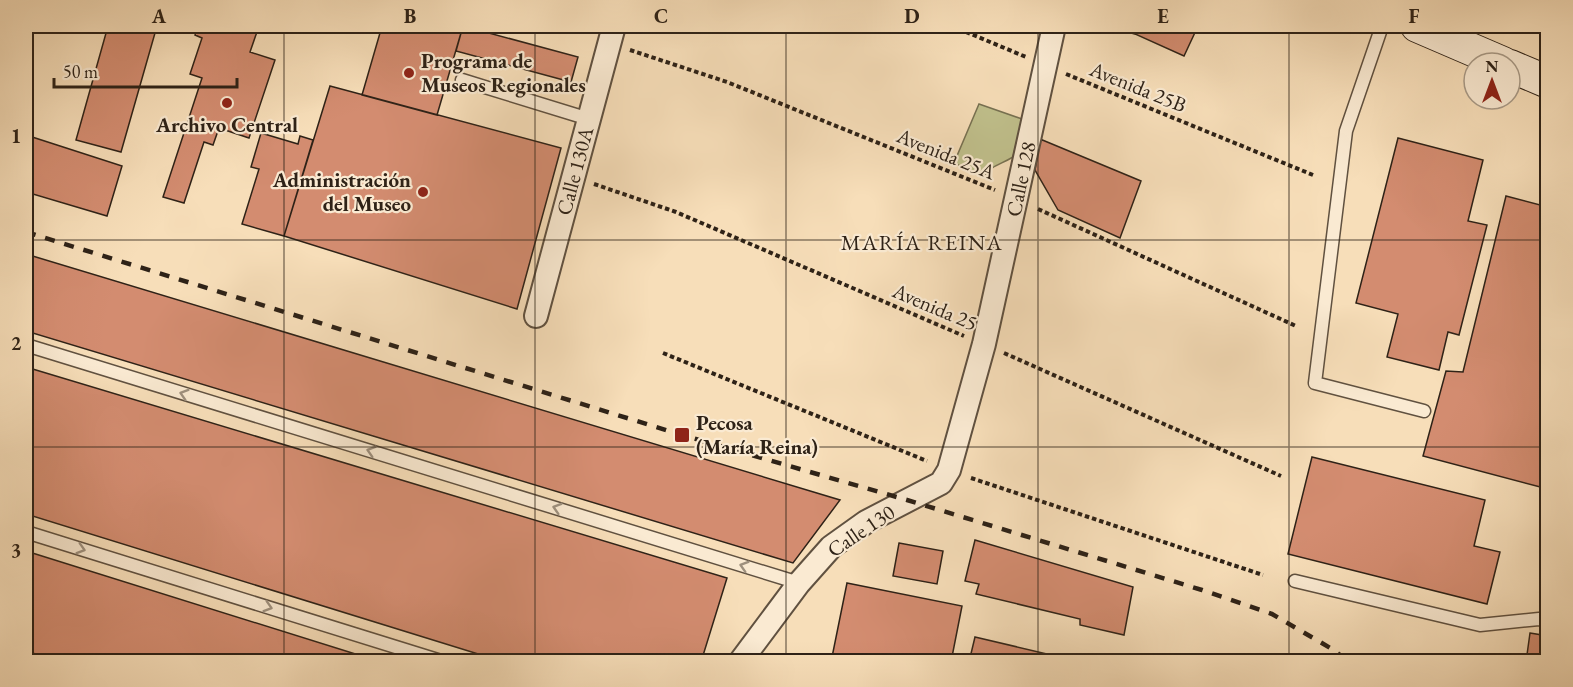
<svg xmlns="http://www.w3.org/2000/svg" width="1573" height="687" viewBox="0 0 1573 687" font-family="'EB Garamond',serif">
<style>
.green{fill:#c0c08c;stroke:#777152;stroke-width:1.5}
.building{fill:#d38c70;stroke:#2e2217;stroke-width:1.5}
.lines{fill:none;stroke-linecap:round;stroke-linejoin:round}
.service-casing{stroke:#605140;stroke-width:15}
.minor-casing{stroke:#605140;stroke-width:26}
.secondary-casing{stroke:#2e2217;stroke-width:34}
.path{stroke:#2e2217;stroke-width:4;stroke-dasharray:4.5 3;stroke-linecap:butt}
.service{stroke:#faead2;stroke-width:12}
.minor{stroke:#faead2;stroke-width:22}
.secondary{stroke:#faead2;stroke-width:32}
.rail{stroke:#2e2217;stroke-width:4.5;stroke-dasharray:10 10;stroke-linecap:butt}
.oneway{stroke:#9e907e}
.grid{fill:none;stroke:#2e2217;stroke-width:1.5;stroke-opacity:0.55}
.poi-dot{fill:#8f2418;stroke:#faead2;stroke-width:2}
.labels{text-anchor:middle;stroke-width:4.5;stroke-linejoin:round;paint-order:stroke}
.poi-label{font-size:21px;font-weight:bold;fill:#2e2217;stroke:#faead2;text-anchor:start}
.street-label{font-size:21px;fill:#2e2217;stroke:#faead2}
.neighbourhood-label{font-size:22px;letter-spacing:1.5px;fill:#2e2217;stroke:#faead2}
.neatline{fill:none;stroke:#2e2217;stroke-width:2}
.grid-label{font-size:20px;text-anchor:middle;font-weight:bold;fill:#2e2217}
</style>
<rect width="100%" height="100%" fill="#f7deb9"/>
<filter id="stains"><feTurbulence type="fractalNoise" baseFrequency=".00333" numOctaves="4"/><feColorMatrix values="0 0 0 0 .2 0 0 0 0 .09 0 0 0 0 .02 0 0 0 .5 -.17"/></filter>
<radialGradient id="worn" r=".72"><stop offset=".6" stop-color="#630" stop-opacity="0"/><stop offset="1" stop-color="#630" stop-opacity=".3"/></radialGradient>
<path class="green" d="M979,104L1022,119L1013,157C1000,165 993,164 983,177L954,163Z"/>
<path class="building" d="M108,26H157L121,152L76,140Z
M198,26H259L250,52L275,60L249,138L219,128L213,145L204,142L184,203L163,197L202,78L190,74L202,38L195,35Z
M382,26H463L437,115L362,95Z
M463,26L578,57L571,82L456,51Z
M1107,26H1139L1135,34Z
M1139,26H1198L1184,56L1135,34Z
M330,86L561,148L517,309L284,236Z
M261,133L298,144L300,136L313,140L284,236L242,224L259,169L251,167Z
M26,135L122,166L107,216L26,192Z
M1398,138L1483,160L1468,221L1487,225L1459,335L1448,332L1439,370L1387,357L1398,314L1356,303Z
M1040,139L1141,181L1120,238L1058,210L1035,170Z
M1506,196L1548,207V489L1423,456L1446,371L1463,372Z
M26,254L840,500L793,563L26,331Z
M26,367L727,578L701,662H504L26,514Z
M1312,457L1485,500L1474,546L1500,552L1487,604L1288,554Z
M975,540L1133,587L1124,635L1080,625V619L976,594L979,584L965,581Z
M899,543L943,551L937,584L893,576Z
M26,551L381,662H61L26,651Z
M847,583L962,606L951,662H831Z
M1530,633L1548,636V662H1526Z
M975,637L1081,662H969Z"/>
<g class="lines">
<g class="service-casing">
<path id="service" d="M1382,26L1346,131L1315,383L1424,411
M462,80L589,119
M26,345L799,583
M26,532L444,662
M1295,581L1480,625L1539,619L1548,621"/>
</g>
<g class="minor-casing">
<path id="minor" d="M536,316L614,26
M740,662L799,583L831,547L866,522L941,483L949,470L984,344L1054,26"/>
</g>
<g class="secondary-casing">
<path id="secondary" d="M1417,26L1503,63
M1510,66L1548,82"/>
</g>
<path class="path" d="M952,26L1026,57
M630,50L727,82L995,190
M1066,74L1313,175
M594,184L676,212L964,336
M1038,209L1296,326
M663,353L927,461
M1004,353L1281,476
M971,478L1263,575"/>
<use href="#service" class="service"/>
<use href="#minor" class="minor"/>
<use href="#secondary" class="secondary"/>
<path class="rail" d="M26,232L682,435L907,500L1202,590L1272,614L1332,649L1349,662"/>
</g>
<defs><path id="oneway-chevron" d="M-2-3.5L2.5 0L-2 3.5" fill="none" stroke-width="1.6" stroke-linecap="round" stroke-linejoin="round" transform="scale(1.5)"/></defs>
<g class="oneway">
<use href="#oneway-chevron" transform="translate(184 394) rotate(-163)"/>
<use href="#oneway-chevron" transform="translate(371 451) rotate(-163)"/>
<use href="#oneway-chevron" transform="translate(557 508) rotate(-163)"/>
<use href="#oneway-chevron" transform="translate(81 549) rotate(17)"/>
<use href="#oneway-chevron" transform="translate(744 566) rotate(-163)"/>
<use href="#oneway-chevron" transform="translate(268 607) rotate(17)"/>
</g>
<path class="grid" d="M284,26V662M535,26V662M786,26V662M1038,26V662M1289,26V662M26,240H1548M26,447H1548"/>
<g class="poi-dot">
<circle cx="409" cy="73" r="6"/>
<circle cx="227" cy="103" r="6"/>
<circle cx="423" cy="192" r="6"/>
<rect x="674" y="427" width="16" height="16" rx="3"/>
</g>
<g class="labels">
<g class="poi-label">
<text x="421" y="68">Programa de<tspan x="421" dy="24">Museos Regionales</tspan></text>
<text x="227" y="132" text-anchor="middle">Archivo Central</text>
<text x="411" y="187" text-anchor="end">Administración<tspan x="411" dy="24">del Museo</tspan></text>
<text x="696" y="430">Pecosa<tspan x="696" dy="24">(María Reina)</tspan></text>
</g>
<g class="street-label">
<text transform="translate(1138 87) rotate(22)" y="7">Avenida 25B</text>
<text transform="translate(946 154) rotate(22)" y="7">Avenida 25A</text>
<text transform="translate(575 171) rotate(-75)" y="7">Calle 130A</text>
<text transform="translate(1021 179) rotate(-78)" y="7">Calle 128</text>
<text transform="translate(935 307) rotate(23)" y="7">Avenida 25</text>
<text transform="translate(861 531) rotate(-34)" y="7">Calle 130</text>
</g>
<g class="neighbourhood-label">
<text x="922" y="250">MARÍA REINA</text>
</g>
</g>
<rect width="1573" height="687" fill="none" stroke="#f7deb9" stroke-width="66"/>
<g transform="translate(1492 81)"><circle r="28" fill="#faead2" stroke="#a89a87" stroke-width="1.5"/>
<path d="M0-4.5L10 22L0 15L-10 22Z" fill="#8f2418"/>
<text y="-9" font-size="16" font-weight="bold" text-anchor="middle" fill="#2e2217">N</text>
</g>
<path d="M54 78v9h183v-9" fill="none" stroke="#2e2217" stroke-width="3"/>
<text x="63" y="78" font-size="18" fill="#2e2217" stroke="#faead2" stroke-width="4.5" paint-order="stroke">50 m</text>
<rect x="33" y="33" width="1507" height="621" class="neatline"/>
<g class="grid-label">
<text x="159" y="23">A</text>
<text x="410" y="23">B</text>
<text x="661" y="23">C</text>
<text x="912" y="23">D</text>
<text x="1163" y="23">E</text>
<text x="1414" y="23">F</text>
<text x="16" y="143">1</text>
<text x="16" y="350">2</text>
<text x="16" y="557">3</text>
</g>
<rect width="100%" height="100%" filter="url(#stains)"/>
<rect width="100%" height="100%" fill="url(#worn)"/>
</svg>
